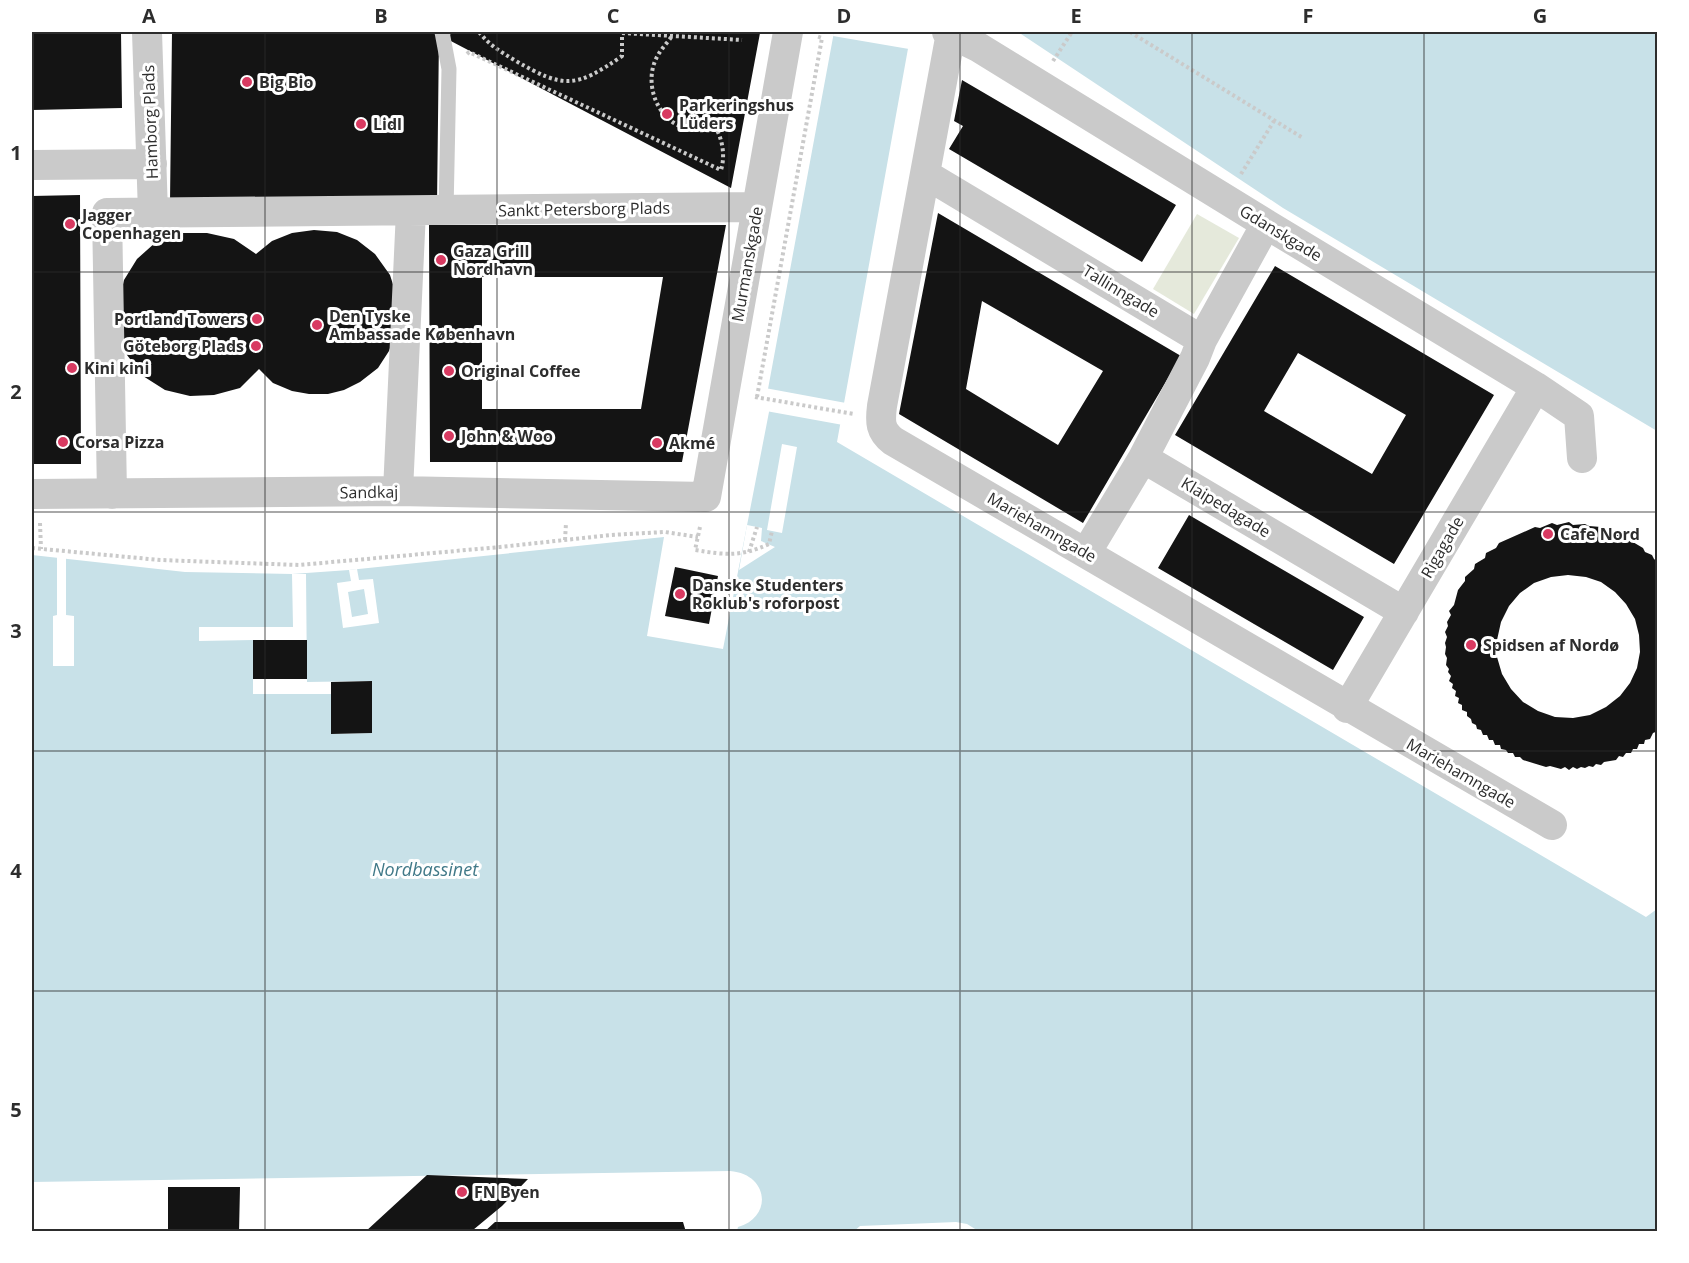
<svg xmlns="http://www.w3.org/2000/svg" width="1689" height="1263" viewBox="0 0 1689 1263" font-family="'Open Sans',sans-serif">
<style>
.green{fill:#e5e9db}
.water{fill:#c8e1e8}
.pier{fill:#fff;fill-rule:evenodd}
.building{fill:#141414;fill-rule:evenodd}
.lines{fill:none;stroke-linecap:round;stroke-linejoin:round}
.path{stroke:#cacaca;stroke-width:4;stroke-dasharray:3 3;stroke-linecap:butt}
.service{stroke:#cacaca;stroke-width:15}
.minor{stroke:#cacaca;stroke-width:30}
.grid{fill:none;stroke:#2d2d2d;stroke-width:1.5;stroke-opacity:0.55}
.poi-dot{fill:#d83a61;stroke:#fff;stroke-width:2}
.labels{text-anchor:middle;stroke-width:6;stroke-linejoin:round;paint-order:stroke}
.poi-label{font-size:16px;font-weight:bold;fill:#2d2d2d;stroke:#fff;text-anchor:start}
.street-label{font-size:16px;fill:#2d2d2d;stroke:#fff}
.water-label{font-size:18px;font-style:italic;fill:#417988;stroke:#fff}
.neatline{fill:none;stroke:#2d2d2d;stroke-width:2}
.grid-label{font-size:20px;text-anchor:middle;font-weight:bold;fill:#2d2d2d}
</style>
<rect width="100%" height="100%" fill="#fff"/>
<path class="green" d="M1197,214L1239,238L1194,314L1153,289Z"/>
<path class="water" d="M834,32H911L837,442L1646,917L1657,909V1231L980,1232L967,1224L956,1222L860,1226L853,1232L737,1231L738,1227C773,1217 769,1174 730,1171L32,1182V555L185,572L292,574L349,570L664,537L647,636L723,649L769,412L768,389Z
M1018,32H1657V431L1283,208Z"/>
<path class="pier" d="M834,32H912L909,49L833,36Z
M765,388L846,403L843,425L766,411Z
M782,444L797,447L782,533L767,530Z
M747,525L762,528L761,541L775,547L739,570Z
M57,555L66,556V615L74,616V666H53V616L57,615Z
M357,569L359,580L373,579L379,623L343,628L337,583L351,581L349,570ZM364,589L368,614L352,617L348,592Z
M292,574H306L307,682L372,681V733L331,734V694H253V640L199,641V627H293Z"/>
<path class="building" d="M32,32H121L122,108L32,110Z
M172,32L439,34L437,205L170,202Z
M452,32H756L760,33L731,188L447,39Z
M962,80L1176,205L1142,262L949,149L963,126L954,121Z
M80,195L81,464H32V196Z
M938,213L1181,356L1083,523L899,414ZM982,301L1103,371L1058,445L966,389Z
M429,225H726L682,462H430ZM482,277H663L641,409H482Z
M314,230L337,232L357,240L375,254L390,275L398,300L395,333L389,351L378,368L360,382L344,390L328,394H309L292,391L273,383L259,369L240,388L214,395L190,396L165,390L143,376L127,355L119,331L118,306L124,280L137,259L156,242L181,233H207L234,239L256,254L272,241L292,233Z
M1275,266L1494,395L1394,564L1175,435ZM1298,353L1406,415L1372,474L1264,411Z
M1189,515L1364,617L1333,670L1158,568Z
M1569,522L1573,525L1585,524L1589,526L1601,527L1604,530L1616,532L1643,548L1645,552L1652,555L1654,559L1658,562V731L1653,733L1650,739L1645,740L1644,744H1639L1637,749H1633L1631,753H1626L1623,757L1619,756L1616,760L1604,762L1601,765L1596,764L1593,767L1589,766L1585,768L1581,767L1577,769L1573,767L1569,770L1565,767L1561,769L1550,766L1546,767L1523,760L1520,757H1515L1513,753H1508L1506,750L1501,749L1500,745H1495L1493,740H1489L1487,735H1483L1481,730L1477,729L1476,725L1472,723L1471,719L1467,716V712L1462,710V705L1458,703L1459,698L1455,696L1456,691L1452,688L1453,684L1449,681L1451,676L1448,672L1449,669L1446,665L1447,658L1445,654L1446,647L1445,643L1447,637L1445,632L1448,626L1447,622L1451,615L1449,611L1454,605L1458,590L1465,581V577L1474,569L1475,564L1485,558L1486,553L1496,548L1499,543L1535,527L1540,528L1552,523L1557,525ZM1568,575L1586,577L1601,582L1615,592L1626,604L1635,619L1639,635L1640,652L1637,668L1630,683L1620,696L1606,707L1590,715L1573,718L1555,717L1538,711L1523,702L1511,689L1502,674L1497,657V640L1501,622L1509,606L1520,593L1534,583L1551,577Z
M675,567L718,576L709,624L665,616Z
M253,640H307V679H253Z
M372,681V733L331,734V682Z
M427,1175L528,1179L502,1206L473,1230L474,1232H365Z
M168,1187H240L239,1232H168Z
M495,1222H683L686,1232H484Z"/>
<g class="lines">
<path class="path" d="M479,32C489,45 501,52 516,61C564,89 576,88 622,56V32
M1130,32L1303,138
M373,33V32
M622,33L742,40
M467,54L469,52L721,170C725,157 723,142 717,130C708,130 698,131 689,129C657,123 642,82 658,55C662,48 668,42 672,36
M1053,61L1072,32
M1241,174L1274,121
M755,397L854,414
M757,397L822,38L816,36
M40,523L41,549
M700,527L695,550C726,555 740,557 769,544L772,531
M565,540L566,523
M32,548L160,560L299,565L500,547L611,535L665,532L698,537
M749,552L757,527"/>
<path class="service" d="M442,32L449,69L446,211"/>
<path class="minor" d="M147,32L153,213
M947,32L978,47L1266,224L1536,387L1579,416L1582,458
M951,33L882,406C880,422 880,431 893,441L1552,825
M32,165L152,164
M925,174L1202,340
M1143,458L1404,612
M398,491L411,211
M32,494L398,491L706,497L788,32
M112,494L107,213L757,207
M1086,553L1143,458L1195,358L1202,340L1266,224
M1347,708L1536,387"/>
</g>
<path class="grid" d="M265,32V1232M497,32V1232M729,32V1232M960,32V1232M1192,32V1232M1424,32V1232M32,272H1658M32,512H1658M32,751H1658M32,991H1658"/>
<g class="poi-dot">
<circle cx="247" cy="82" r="6"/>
<circle cx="667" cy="114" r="6"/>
<circle cx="361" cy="124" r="6"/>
<circle cx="70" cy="224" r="6"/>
<circle cx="441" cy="260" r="6"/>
<circle cx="257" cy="319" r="6"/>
<circle cx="317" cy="325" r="6"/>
<circle cx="256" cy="346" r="6"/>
<circle cx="72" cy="368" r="6"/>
<circle cx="449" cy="371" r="6"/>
<circle cx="449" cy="436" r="6"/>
<circle cx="63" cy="442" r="6"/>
<circle cx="657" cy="443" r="6"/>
<circle cx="1548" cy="534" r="6"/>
<circle cx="680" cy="594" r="6"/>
<circle cx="1471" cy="645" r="6"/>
<circle cx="462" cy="1192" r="6"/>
</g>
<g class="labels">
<g class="poi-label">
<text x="259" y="88">Big Bio</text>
<text x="679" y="111">Parkeringshus<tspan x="679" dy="18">Lüders</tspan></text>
<text x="373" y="130">Lidl</text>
<text x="82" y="221">Jagger<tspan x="82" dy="18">Copenhagen</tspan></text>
<text x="453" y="257">Gaza Grill<tspan x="453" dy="18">Nordhavn</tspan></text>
<text x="329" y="322">Den Tyske<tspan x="329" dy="18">Ambassade København</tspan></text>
<text x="245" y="325" text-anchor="end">Portland Towers</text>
<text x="244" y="352" text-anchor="end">Göteborg Plads</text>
<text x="84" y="374">Kini kini</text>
<text x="461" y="377">Original Coffee</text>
<text x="461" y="442">John &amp; Woo</text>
<text x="75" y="448">Corsa Pizza</text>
<text x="669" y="449">Akmé</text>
<text x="1560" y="540">Cafe Nord</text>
<text x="692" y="591">Danske Studenters<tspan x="692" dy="18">Roklub's roforpost</tspan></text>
<text x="1483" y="651">Spidsen af Nordø</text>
<text x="474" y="1198">FN Byen</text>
</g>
<g class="street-label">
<text transform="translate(150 122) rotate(-92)" y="6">Hamborg Plads</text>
<text transform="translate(584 209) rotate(-1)" y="6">Sankt Petersborg Plads</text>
<text transform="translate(1281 233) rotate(31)" y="6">Gdanskgade</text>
<text transform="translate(747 264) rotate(-80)" y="6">Murmanskgade</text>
<text transform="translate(1121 291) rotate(31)" y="6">Tallinngade</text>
<text transform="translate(369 492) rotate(-1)" y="6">Sandkaj</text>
<text transform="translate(1226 507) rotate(31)" y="6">Klaipedagade</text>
<text transform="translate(1042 527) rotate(30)" y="6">Mariehamngade</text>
<text transform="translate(1442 547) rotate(-60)" y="6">Rigagade</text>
<text transform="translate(1461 773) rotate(30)" y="6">Mariehamngade</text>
</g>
<g class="water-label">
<text x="425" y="876">Nordbassinet</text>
</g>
</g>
<rect width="1689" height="1263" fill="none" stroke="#ffffff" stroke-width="66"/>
<rect x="33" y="33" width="1623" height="1197" class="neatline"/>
<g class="grid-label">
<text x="149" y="23">A</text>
<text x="381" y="23">B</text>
<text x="613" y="23">C</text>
<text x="844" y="23">D</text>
<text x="1076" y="23">E</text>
<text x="1308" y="23">F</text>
<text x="1540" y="23">G</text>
<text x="16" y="160">1</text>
<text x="16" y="399">2</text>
<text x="16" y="638">3</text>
<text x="16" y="878">4</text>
<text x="16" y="1117">5</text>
</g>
</svg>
